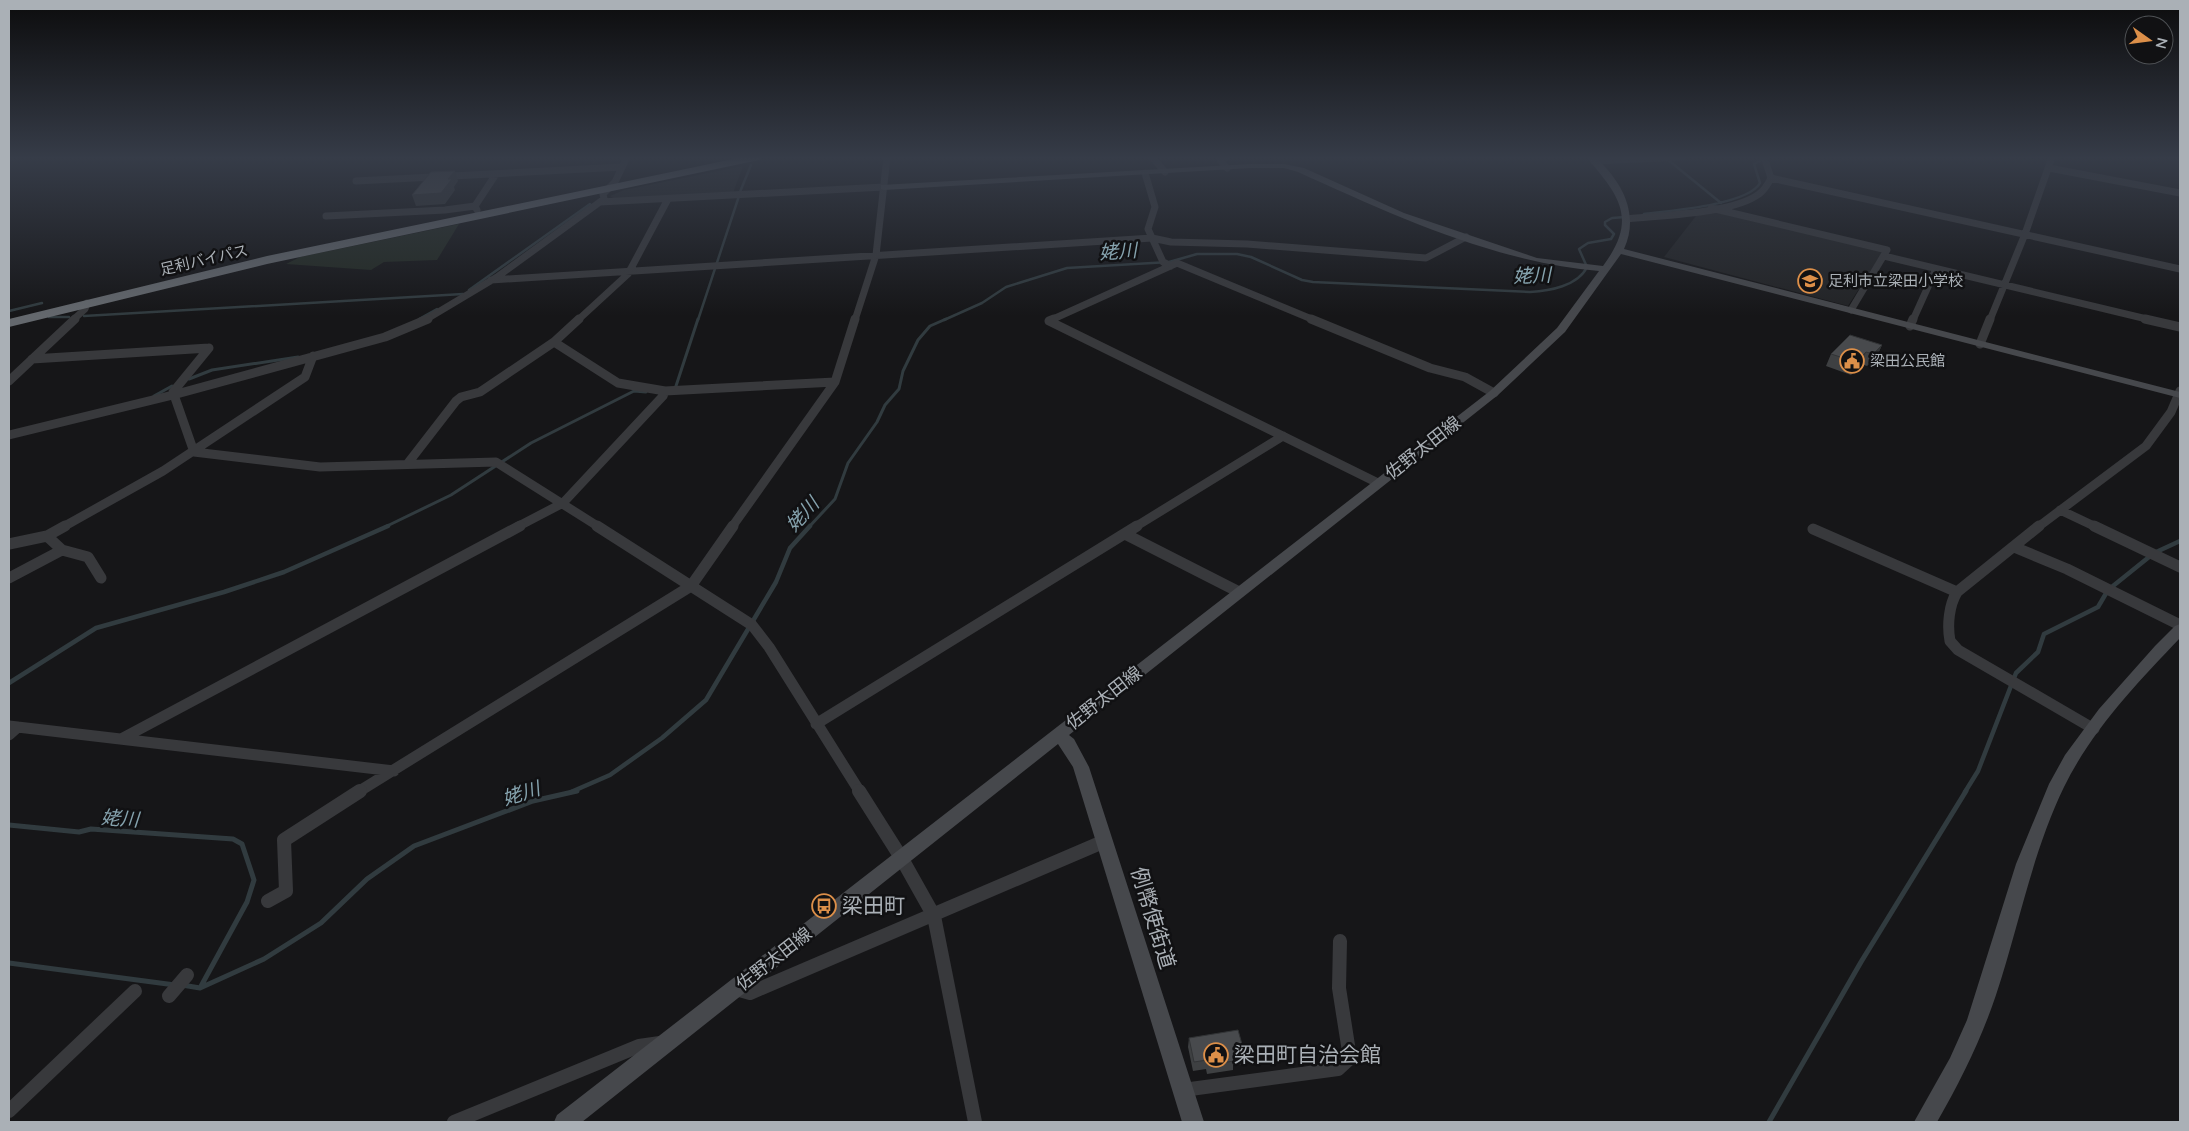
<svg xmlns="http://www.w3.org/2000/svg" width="2189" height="1131" viewBox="0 0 2189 1131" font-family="Lato,'Noto Sans JP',sans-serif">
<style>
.built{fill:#222325}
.green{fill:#232a23}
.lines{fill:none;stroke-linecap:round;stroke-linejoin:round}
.stream-far3{stroke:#313b3f;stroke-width:2.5}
.stream-far2{stroke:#313b3f;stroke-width:3}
.stream-far1{stroke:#313b3f;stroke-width:4.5}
.stream{stroke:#313b3f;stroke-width:5}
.street-far3{stroke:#38393c;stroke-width:7}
.street-far2{stroke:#38393c;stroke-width:9}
.street-far1{stroke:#38393c;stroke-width:11}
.street{stroke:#38393c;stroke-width:14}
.secondary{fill:#46484c;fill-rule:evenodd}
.highway{fill:#64686d;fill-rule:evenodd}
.wall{fill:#3e4042}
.shaded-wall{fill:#323436}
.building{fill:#484a4d;stroke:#323436}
.labels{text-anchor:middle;stroke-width:5;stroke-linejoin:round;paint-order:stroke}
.far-street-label{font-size:15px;fill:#aab0b6;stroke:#111113}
.far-poi-label{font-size:15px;fill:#aab0b6;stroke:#111113;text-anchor:start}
.street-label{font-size:18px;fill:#aab0b6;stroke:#111113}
.water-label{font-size:19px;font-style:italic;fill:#85a2ad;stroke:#111113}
.near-poi-label{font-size:21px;fill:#aab0b6;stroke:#111113;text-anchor:start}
.near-street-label{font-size:21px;fill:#aab0b6;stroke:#111113}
</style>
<rect width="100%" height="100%" fill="#161618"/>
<path class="built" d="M743,166L733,193L615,199L610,196L624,190Z
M1716,211L1876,248L1882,253L1848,306L1664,257L1699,212Z"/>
<path class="green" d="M459,224L437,260L384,262L371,270L286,264L300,257Z"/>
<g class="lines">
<path class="stream-far3" d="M1667,159L1721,203
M740,192L751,165
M1644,214C1668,211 1748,205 1760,183L1754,164L1766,158
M469,290L590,204
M9,311L42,303
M84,316L463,294
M49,317H69
M419,319L437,309
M698,320L739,196
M944,320L982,303L1006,287L1067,268L1169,262L1197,254H1237L1251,257L1302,280L1313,282L1530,292C1549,291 1578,286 1587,267L1579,249L1588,243L1611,239L1614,234L1605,225V222L1612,218L1625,217"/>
<path class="stream-far2" d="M189,379L212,370L298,357
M675,389L698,319
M154,396L172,386
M385,527L451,495L531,443L634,391L646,392
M809,527L835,499L848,463L877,422L885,405L899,389L903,371L918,340L930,326L946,319"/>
<path class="stream-far1" d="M9,683L96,628L224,592L284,572L388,526
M571,792L610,775L662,738L706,700L776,582L790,548L810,526
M1965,792L1978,771L2016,673L2038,652L2044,634L2098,607L2108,590L2154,553L2180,541"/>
<path class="stream" d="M9,825L79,832L91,829L233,839L242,844L254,880L247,902L200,988
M9,963L175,985
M182,985L200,988
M200,988L264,959L321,923L367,879L414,846L533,801L577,791
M1769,1122L1861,962L1966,791"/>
<path class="street-far3" d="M1152,157L1165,172
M1226,157L1220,160L1227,168
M1594,161L1681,157
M2049,168L2180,193
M1145,173L1155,207L1148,229L1163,262L1171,266
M1771,178L2180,269
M356,181L622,167
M600,202L884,187
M1711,208L1887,250L1851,310
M477,210L475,206L496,174
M326,216L445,210L475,206
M1626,219C1661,215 1732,214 1759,194C1765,190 1768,184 1771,178L1764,157
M1884,256L2151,320
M491,280L1152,238L1171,242L1247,244L1426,258L1466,237
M73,320L85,309L87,303
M425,320L497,277L604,199L603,194L615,182L627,157
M578,320L628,274L668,199
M855,320L876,255L887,157
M1051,320L1177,263L1314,320
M1913,320L1936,269
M1990,320L2025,234L2052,157"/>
<path class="street-far2" d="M1054,319L1049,321L1378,483
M1311,319L1430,368L1465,377L1494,393
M2145,319L2180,327
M1910,326L1913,319
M554,342L618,383L665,391L835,382
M1980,344L1990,319
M32,359L209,348
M9,381L75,319
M9,435L173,395L385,337L428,319
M194,452L320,467L496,462L599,527
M194,452L173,392L209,348
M408,463L456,401L461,397L480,392L554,342L579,319
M2060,510L2096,527
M63,527L163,471L305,377L313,356
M517,527L563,503L663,396L665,391
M732,527L835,382L855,319
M1135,527L1283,436
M2038,527L2146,446L2171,412L2180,391"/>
<path class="street-far1" d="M597,526L752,625L769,647L860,792
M2039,526L1957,592C1949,605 1947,625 1950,641L1958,650L2094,729
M2094,526L2180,567
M1813,529L1957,592
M1125,534L1239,592
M9,544L47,536L65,526
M2014,547L2067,569L2180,625
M62,550L88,557L101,578
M9,578L62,550L47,536
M816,724L1137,526
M9,726L394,771
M9,735L18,727
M121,739L520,526
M358,792L691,586L733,526"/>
<path class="street" d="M859,791L902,859L934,916L975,1122
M268,901L286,891L284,840L360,791
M736,989L750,993L1105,841
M169,996L187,975
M1183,1090L1338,1069L1350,1058L1339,988L1340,941
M9,1111L135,991
M454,1122L639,1046L660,1043"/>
<path class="secondary" d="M1586,157H1595C1622,181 1640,214 1624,249L2180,392V398L1621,254L1565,332L1498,395L1069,735L1074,739L1089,767L1204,1122H1182L1073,767L1058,744L582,1122H554L557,1115L1490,391L1557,328L1599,271C1494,262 1393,215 1298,172L1284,168H1250L884,190L881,189V185L1250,164H1284L1304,168L1404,213L1537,258L1603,266C1638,219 1620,196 1586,157Z
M2180,624V638C2137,683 2092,730 2064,787C2032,853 2019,926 1996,995C1981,1040 1960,1082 1937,1122H1914L1950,1058L1967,1020L2016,864L2049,784L2065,755L2099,709L2155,646L2175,626Z"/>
<path class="highway" d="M743,157H764L759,160L267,264L9,327V319L267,256Z"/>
</g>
<path class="wall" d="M1882,345L1876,358L1867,366L1861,364L1851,375L1826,366L1831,354Z
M1189,1038L1245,1055L1244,1064L1233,1065V1070L1207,1074L1206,1069L1193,1071L1188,1047Z"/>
<path class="shaded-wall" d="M455,171L458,181L454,187L455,190L445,204L416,206L412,195L448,179Z
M1882,345L1876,358L1867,366L1873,354Z
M1866,352L1861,364L1851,375L1856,362Z"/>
<path class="building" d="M455,171L448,179H452L441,193L412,195L431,172Z
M1850,335L1882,345L1873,354L1866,352L1856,362L1831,354Z
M1238,1030L1245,1055L1233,1056L1234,1061L1208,1065L1207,1060L1194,1062L1189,1038Z"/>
<linearGradient id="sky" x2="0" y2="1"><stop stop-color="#0c0c0d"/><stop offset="0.5" stop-color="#363c48"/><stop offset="1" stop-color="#363c48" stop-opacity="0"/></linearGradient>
<rect width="2189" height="316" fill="url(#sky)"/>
<defs>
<g id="school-ring" transform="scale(1.25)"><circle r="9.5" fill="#111113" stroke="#dc8f49" stroke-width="1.5"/><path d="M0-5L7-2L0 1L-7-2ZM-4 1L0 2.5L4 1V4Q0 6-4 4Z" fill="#dc8f49"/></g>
<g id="civic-ring" transform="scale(1.25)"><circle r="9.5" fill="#111113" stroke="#dc8f49" stroke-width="1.5"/><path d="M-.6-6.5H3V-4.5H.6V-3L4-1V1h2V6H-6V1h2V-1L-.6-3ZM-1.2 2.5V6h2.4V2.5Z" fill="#dc8f49"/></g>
<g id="bus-ring" transform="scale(1.25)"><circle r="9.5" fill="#111113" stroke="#dc8f49" stroke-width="1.5"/><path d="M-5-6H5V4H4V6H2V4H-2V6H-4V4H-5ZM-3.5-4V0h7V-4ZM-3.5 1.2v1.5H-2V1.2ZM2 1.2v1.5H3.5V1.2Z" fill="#dc8f49"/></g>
</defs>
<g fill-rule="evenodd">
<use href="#school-ring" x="1810" y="281"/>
<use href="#civic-ring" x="1852" y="361"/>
<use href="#bus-ring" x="824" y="906"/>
<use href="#civic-ring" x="1216" y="1055"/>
</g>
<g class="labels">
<g class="far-street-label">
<text transform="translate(204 260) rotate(-13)" y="5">足利バイパス</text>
</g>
<g class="far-poi-label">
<text x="1828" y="286">足利市立梁田小学校</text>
<text x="1870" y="366">梁田公民館</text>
</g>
<g class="street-label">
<text transform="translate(1423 448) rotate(-38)" y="6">佐野太田線</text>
<text transform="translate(1104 698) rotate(-38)" y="6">佐野太田線</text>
<text transform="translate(774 959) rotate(-38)" y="6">佐野太田線</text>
</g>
<g class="water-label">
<text transform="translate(1118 251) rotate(-4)" y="7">姥川</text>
<text transform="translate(1532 275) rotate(-2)" y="7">姥川</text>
<text transform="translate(802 514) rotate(-47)" y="7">姥川</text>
<text transform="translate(521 793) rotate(-18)" y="7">姥川</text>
<text transform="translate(120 818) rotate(4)" y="7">姥川</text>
</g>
<g class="near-poi-label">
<text x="842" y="913">梁田町</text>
<text x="1234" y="1062">梁田町自治会館</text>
</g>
<g class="near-street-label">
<text transform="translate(1153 918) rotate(73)" y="7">例幣使街道</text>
</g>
</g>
<rect width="2189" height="1131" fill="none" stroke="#aab0b6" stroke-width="20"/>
<g transform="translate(2149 40) rotate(104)"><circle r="24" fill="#111113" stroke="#4e5154"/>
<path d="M0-4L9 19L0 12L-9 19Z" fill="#dc8f49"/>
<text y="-8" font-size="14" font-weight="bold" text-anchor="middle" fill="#aab0b6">N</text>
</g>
</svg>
